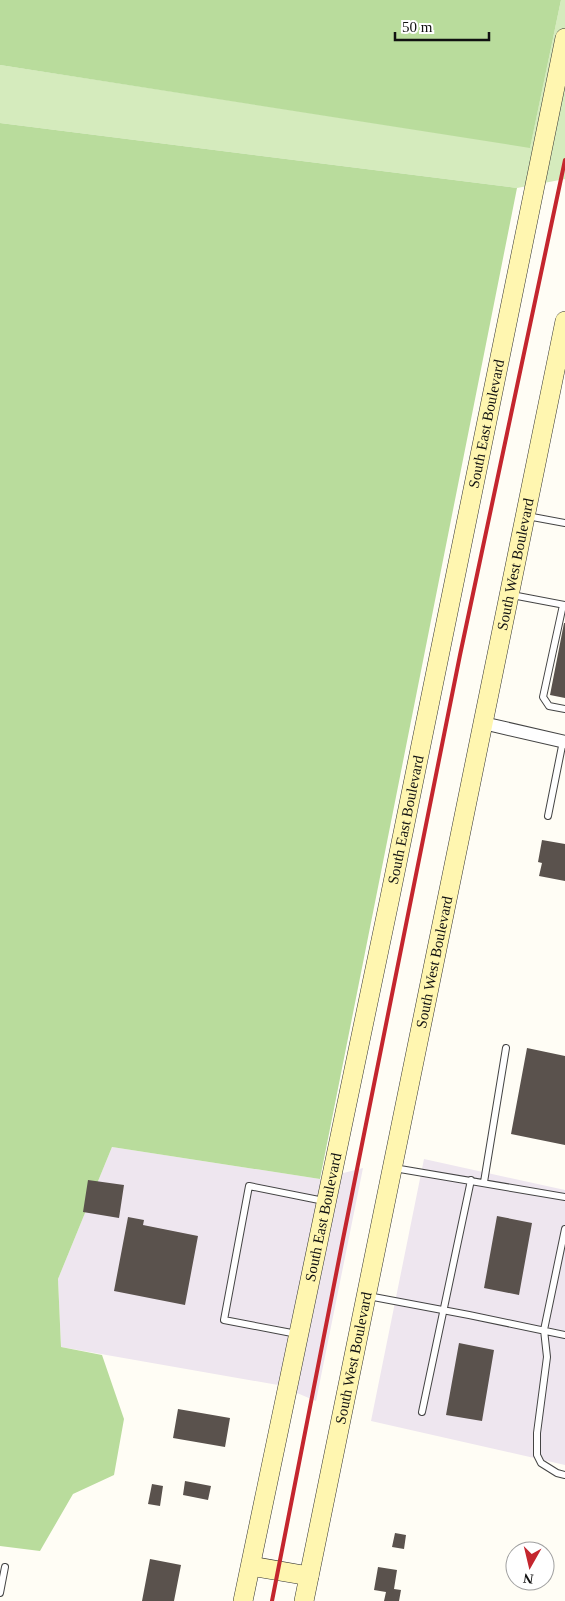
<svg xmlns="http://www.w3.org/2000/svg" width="565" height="1601" viewBox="0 0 565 1601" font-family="Georgia,serif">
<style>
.industrial{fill:#eee6ef}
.green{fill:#d5ebbd}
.forest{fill:#b9dc9c}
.building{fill:#5a524d}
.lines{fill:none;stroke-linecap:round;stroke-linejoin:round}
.service-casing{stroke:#444;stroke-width:8}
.minor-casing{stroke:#444;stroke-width:14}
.secondary-casing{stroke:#333;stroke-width:20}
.service{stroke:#fff;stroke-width:6}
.minor{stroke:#fff;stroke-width:12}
.secondary{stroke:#fff6b0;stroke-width:19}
.rail{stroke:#c4262e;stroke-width:4}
.labels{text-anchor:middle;stroke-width:5;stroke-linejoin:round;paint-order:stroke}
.street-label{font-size:15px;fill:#111;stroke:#fff}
</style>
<rect width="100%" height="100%" fill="#fffdf5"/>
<path class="industrial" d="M112,1147L320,1179L363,1168L316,1401L278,1385L61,1347L58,1279Z
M424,1159L565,1190V1465L371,1421Z"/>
<path class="green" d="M561,0H565V179L517,188L0,123V65L530,147Z"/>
<path class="forest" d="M0,0H561L530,148L0,65Z
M0,123L517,188L320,1179L112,1147L58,1279L61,1347L102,1355L124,1419L114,1475L73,1494L40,1551L0,1546Z"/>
<path class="building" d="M564,623H565V698L550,695Z
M542,840L565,844V881L539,876L542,863L538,862Z
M527,1048L565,1056V1145L511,1134Z
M88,1180L124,1185L119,1218L83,1212Z
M497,1216L532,1223L519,1295L484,1288Z
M128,1217L144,1220L143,1225L198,1236L185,1305L114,1291Z
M459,1343L494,1350L482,1421L446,1415Z
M178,1409L230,1418L225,1447L173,1438Z
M185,1481L211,1486L208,1500L183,1495Z
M152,1484L163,1486L160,1506L148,1504Z
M395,1533L406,1535L404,1549L392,1547Z
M150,1559L181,1565L174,1601H142Z
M378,1567L397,1570L394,1589L401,1590L399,1601H384L386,1592L374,1590Z"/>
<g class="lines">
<g class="service-casing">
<path id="service" d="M527,516L565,523
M512,595L565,605
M563,605L543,697L549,706L565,709
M548,816L563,741
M394,1168L565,1197
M484,1182L506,1048
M565,1229L544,1330L547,1357L537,1433V1455L541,1463L557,1473L565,1475
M368,1296L469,1315L565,1335
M297,1334L224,1320L249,1186L324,1201
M422,1412L471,1180
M0,1593L5,1567"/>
</g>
<g class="minor-casing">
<path id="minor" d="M483,723L565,742"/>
</g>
<g class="secondary-casing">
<g id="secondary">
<path d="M251,1566L309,1576"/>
<path id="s1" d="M243,1601L389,902L565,38"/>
<path id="s2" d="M304,1601L565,321"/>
</g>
</g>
<use href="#service" class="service"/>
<use href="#minor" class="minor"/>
<use href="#secondary" class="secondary"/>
<path class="rail" d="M272,1601L341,1249L460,655L565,160"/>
</g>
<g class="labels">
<g class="street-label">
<text dy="5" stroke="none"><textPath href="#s1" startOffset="1202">South East Boulevard</textPath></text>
<text dy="5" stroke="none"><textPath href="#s2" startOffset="1058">South West Boulevard</textPath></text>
<text dy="5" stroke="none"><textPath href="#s1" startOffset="798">South East Boulevard</textPath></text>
<text dy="5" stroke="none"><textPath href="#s2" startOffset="652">South West Boulevard</textPath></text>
<text dy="5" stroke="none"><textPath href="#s1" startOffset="392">South East Boulevard</textPath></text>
<text dy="5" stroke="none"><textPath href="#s2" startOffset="248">South West Boulevard</textPath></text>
</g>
</g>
<g transform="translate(530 1566) rotate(188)"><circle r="24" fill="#ffffff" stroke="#a0a0a0"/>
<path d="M0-4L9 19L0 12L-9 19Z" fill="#c4262e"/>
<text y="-8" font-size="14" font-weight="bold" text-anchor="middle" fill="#111111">N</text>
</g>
<path d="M395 32v8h94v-8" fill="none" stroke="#111111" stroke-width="2.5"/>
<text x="402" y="32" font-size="15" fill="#111111" stroke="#ffffff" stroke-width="4" paint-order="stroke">50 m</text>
</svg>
